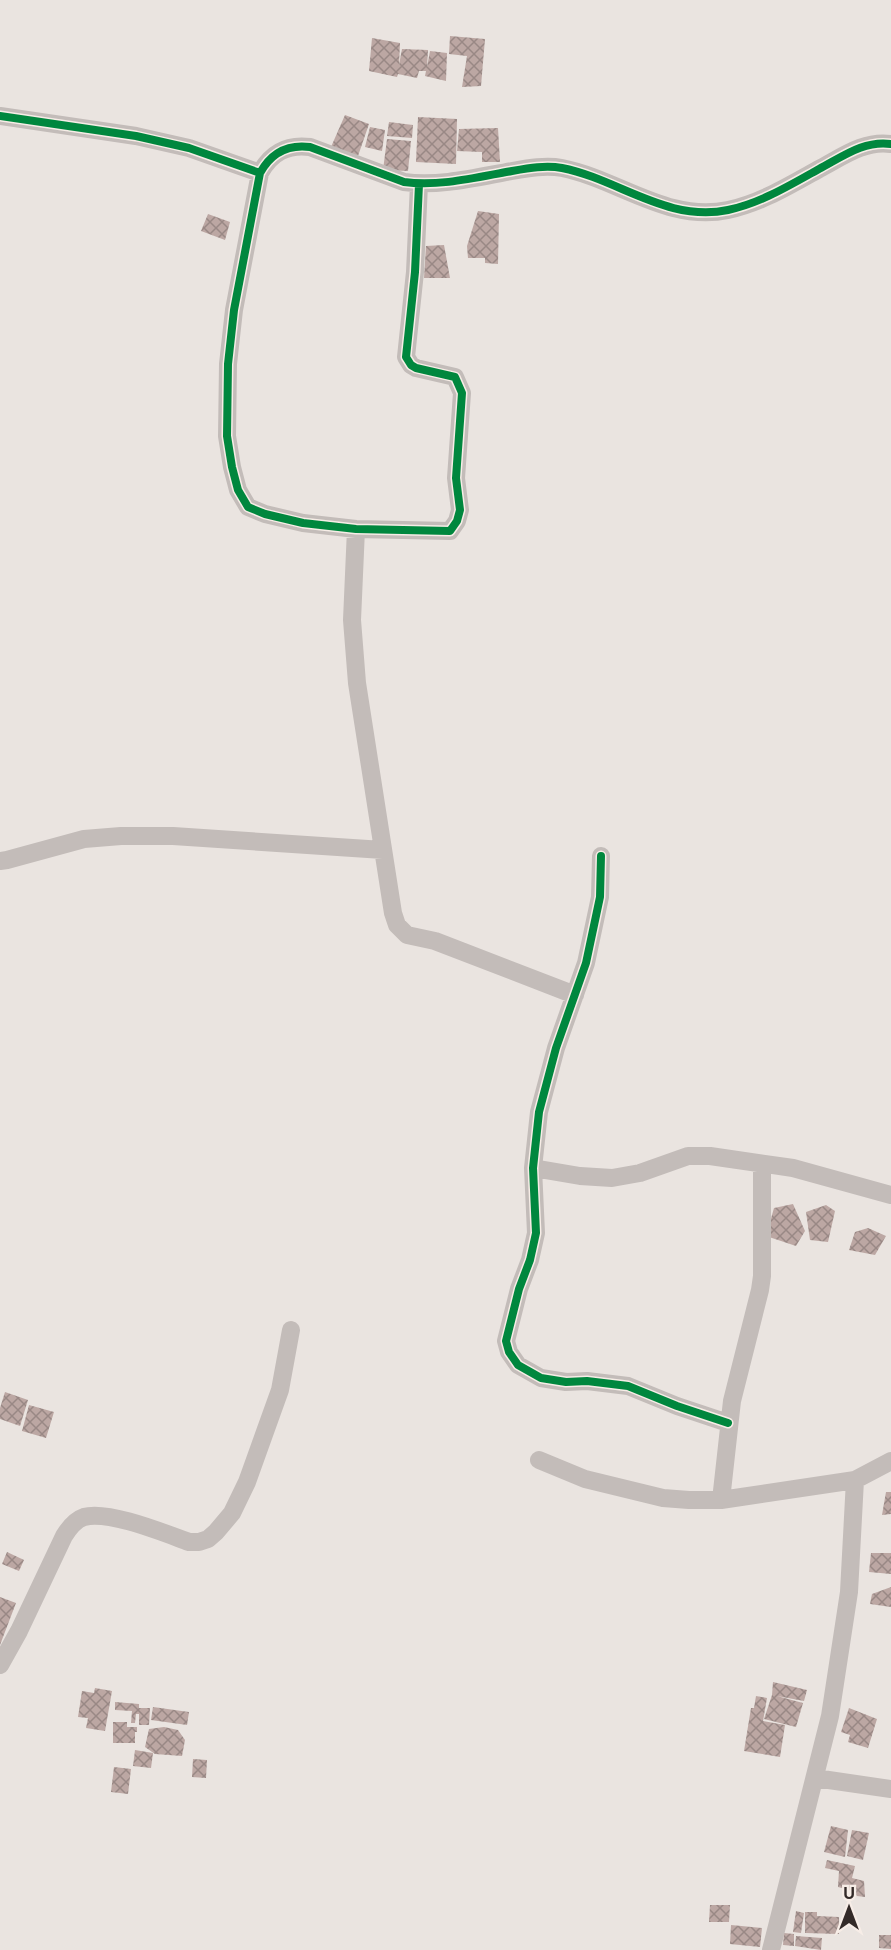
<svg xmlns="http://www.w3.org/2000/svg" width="891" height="1950" viewBox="0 0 891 1950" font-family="Inter,sans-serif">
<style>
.building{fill:url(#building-cross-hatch)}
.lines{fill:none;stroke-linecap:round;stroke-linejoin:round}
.minor{stroke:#c3bcb9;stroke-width:18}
.cycleway-casing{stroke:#f7ede7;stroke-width:11}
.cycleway{stroke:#00873e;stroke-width:8}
</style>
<defs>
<pattern id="building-cross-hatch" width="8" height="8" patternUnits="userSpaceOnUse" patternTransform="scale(1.5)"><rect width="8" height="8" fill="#bca7a3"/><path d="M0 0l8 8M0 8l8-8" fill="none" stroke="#998885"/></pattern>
</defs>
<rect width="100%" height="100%" fill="#eae4e0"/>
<path class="building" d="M450,36L485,39L481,86L462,87L467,56L449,54Z
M372,38L400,43L399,65L402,49L428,50L427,67L430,51L447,53L446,81L425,76L426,71H419L417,78L398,74L397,77L369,71Z
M345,115L369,124L358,156L331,147Z
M418,117L457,119L456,164L416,162Z
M389,122L413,125L412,138L387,136Z
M370,127L385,130L382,151L365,147Z
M498,128L500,162H482V152L457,151L459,129Z
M387,139L411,141L408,171L383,170Z
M478,211L499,214L498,264L485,263V258H468L467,246Z
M208,214L230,222L225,240L201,231Z
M444,245L450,278H424L426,246Z
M793,1204L805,1231L796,1246L766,1236L774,1208Z
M826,1205L835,1211L828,1242L810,1240L806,1212Z
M868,1228L886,1236L875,1255L849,1250L855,1232Z
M5,1392L28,1400L20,1426L0,1419V1408Z
M29,1405L54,1412L46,1438L22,1431Z
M886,1492H891V1514L882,1515Z
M7,1552L24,1560L19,1571L2,1564Z
M871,1553H891V1574L869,1572Z
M891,1587V1607L870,1604L872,1594Z
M0,1597L16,1603L0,1645Z
M773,1682L807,1690L804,1701L777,1696L803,1703L796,1727L764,1719L772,1695Z
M95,1688L112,1691L105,1731L86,1728L88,1718L78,1717L82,1691L94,1693Z
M756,1696L767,1698L763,1721L785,1725L780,1757L744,1751L751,1708H754Z
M115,1702L139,1704V1708H150L149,1725H139V1714H136L135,1723H131L132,1711L115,1710Z
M153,1707L189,1712L187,1725L151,1720Z
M849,1708L877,1719L868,1748L848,1742L850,1735L841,1732Z
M113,1722H127V1727H137V1732H135V1743H113Z
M164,1727L178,1730L185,1740L182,1756L155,1754L145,1747L149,1729Z
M135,1750L153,1753L151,1768L133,1766Z
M193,1759L207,1760L206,1778L192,1777Z
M114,1767L131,1769L128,1794L111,1792Z
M831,1826L848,1830L845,1857L824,1852Z
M852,1830L869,1833L863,1860L847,1856Z
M827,1860L855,1866L852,1878L864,1881L865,1897L857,1896L853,1891L838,1887L839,1871L825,1868Z
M710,1905H730L729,1922H709Z
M796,1911L804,1913L801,1933L793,1932Z
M805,1912H817V1916L839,1917V1934L805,1933Z
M731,1925L762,1928L760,1947L730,1944Z
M784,1933L794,1934V1946L783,1945Z
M879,1935H891V1949L879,1948Z
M796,1936L822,1938L821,1950L795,1946Z"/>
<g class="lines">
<path class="minor" d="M0,116L136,136L189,148L260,173C271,153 287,144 310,147L404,182C439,187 478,177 512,171C529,168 546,165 562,168C618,179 668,223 728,210C761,203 790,185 819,169C842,157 864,140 891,144
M260,173L234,310L228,364L227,436L232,467L238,490L248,507L265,514L303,523L356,529L450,531L457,521L460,510L456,478L462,393L455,377L416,368L411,365L406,357L415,272L419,184
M356,529L352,620L357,683L393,913L397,925L407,935L435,941L575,995
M601,856L600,897L586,963L556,1048L539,1112L533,1168L536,1233L530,1260L519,1289L506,1341L509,1352L518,1365L541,1378L566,1382L587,1381L628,1386L677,1406L728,1423
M0,861L7,860L84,839L121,836H173L383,850
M533,1168L580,1176L612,1178L640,1173L688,1156H710L793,1168L891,1195
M539,1460L585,1479L663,1498L689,1500H721L855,1480L891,1461
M721,1500L732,1401L760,1290L762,1276V1164
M0,1665L19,1631L64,1536C69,1528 75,1520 84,1517C108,1510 164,1533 189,1542H199L208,1539L216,1532L232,1513L247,1482L280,1390L291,1330
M815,1778L891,1789
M771,1950L830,1716L849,1592L855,1480"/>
<g class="cycleway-casing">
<path id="cycleway" d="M0,116L136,136L189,148L260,173C271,153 287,144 310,147L404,182C439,187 478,177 512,171C529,168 546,165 562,168C618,179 668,223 728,210C761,203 790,185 819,169C842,157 864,140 891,144
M260,173L234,310L228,364L227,436L232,467L238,490L248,507L265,514L303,523L356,529L450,531L457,521L460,510L456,478L462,393L455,377L416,368L411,365L406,357L415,272L419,184
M601,856L600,897L586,963L556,1048L539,1112L533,1168L536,1233L530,1260L519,1289L506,1341L509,1352L518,1365L541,1378L566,1382L587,1381L628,1386L677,1406L728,1423"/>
</g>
<use href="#cycleway" class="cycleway"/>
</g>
<g transform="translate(849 1908)" stroke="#f7ede7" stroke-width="4.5" paint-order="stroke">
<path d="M0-4.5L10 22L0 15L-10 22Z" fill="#332a28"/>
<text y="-9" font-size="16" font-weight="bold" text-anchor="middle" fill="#332a28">U</text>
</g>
</svg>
